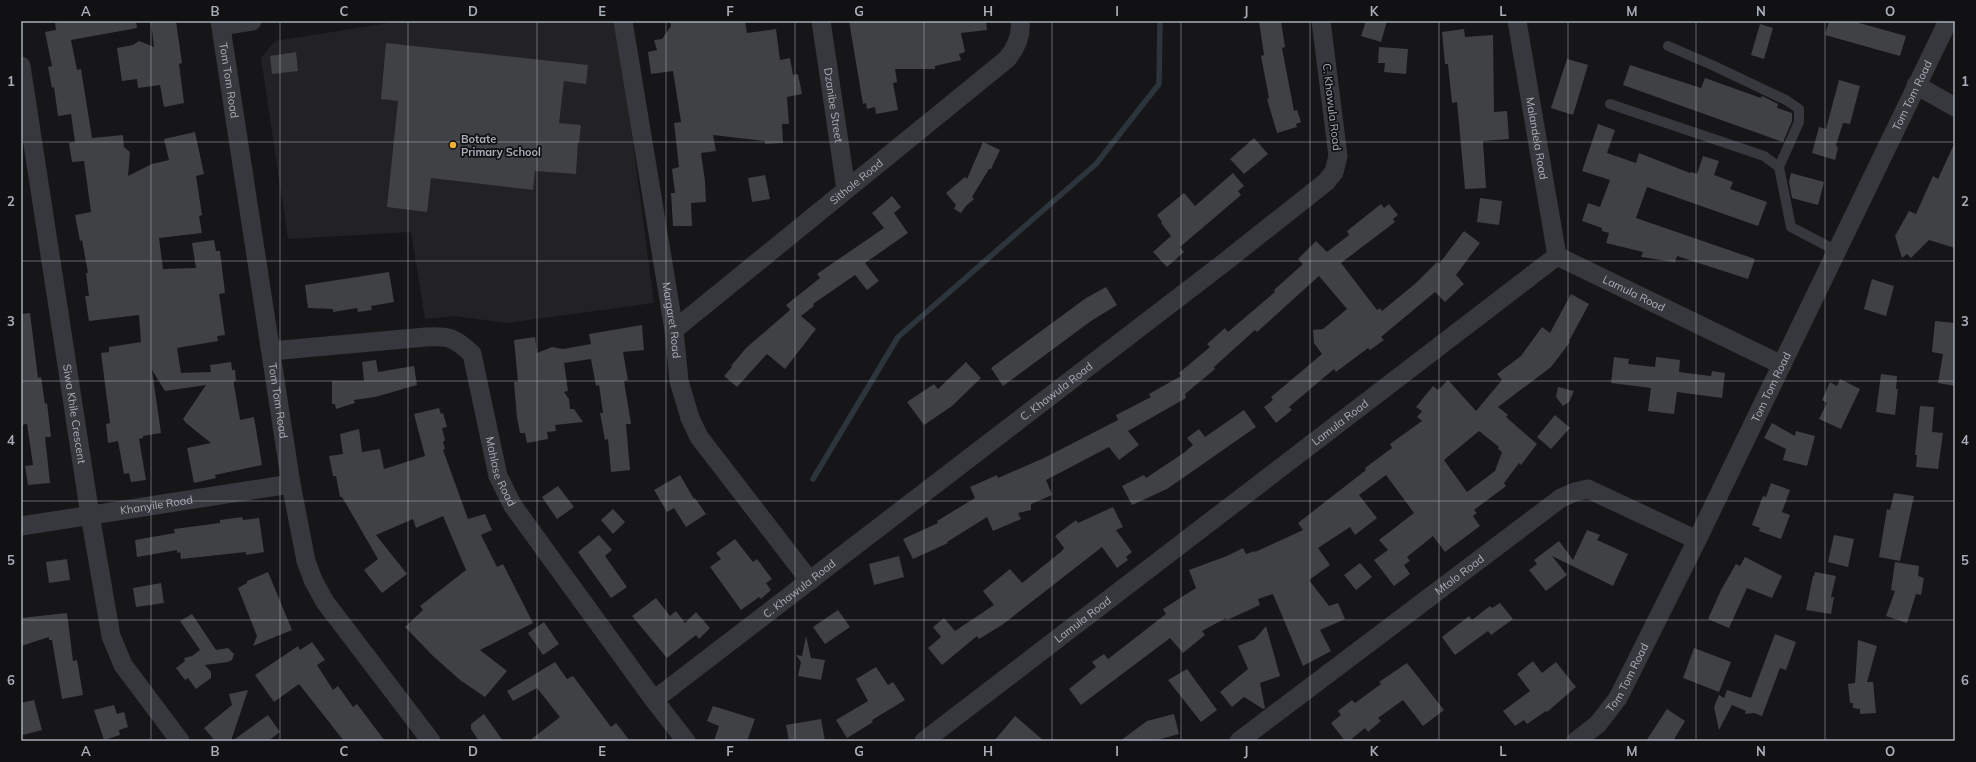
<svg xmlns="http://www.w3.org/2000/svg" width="1976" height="762" viewBox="0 0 1976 762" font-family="Mulish,sans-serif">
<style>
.built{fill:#222225}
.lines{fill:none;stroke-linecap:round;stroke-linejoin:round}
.stream{stroke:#2c353c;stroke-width:5.5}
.building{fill:#404145;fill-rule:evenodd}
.lane{stroke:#37383d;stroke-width:10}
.street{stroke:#37383d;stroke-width:19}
.grid{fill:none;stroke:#a8adb8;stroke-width:1;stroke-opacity:0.55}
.poi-dot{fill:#f2b134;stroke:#111113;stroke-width:1.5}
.labels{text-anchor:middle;stroke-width:3.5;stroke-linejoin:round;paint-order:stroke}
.street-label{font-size:11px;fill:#a8adb8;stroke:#111113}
.poi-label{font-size:11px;font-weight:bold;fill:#a8adb8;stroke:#111113;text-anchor:start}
.neatline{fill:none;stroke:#a8adb8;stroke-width:1.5}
.grid-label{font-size:13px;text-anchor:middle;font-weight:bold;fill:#a8adb8}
</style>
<rect width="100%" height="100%" fill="#161618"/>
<path class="built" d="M401,21H617L654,303L507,323L455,316L425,319L411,232L288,239L261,58L275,41Z"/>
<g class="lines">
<path class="stream" d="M813,479L898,337L1096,164L1159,84L1160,21"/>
</g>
<path class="building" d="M65,21H136L137,28L71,40L77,70L81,69L92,138L123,135L124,147L130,152L128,176L152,164L169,160L164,139L195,132L204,174L196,176L202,215L199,216L202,233L159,238L163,269L196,268L192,243L214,240L216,251H220L225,293L219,294L225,335L217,336L218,341L177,348L181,373L211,372L210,365L231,362L232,370H235L236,381H234V385L240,420L254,417L262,465L215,475L216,478L194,483L187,448L211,443L186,423L183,419L206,385L165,391L152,370L161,433L143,436V438L139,439L146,480L131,482L129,473L124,474L118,441L108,443L106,424L110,423L101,353L109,352V347L141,342L139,315L89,321L85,296H89L86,273H88L82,240L80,241L75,215L91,212L84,161L72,162L69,143L75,142L71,114L58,116L54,87L52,88L48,67L52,66L45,32L56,30L55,23Z
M151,21H176L182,63L179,64L184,103L164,107L160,85L138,88L137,79L122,81L117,48L133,45L139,41L154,47Z
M670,21H745L747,33L776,29L780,60L790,58L793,75L798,74L802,94L787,97L789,124H782L783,143L765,144V141L713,135L716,151L701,153L705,181L706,202L691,203L692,226H673L671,193H675L672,169L679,167L674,123L681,122L673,71L651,74L648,52L657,50L654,40L662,39L671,26Z
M849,21H986L987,30L961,33L965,52L959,54L961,60L935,66V69H895L897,82L893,83L898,110L876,114L875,107L867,109L866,103L863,104Z
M1259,21H1281L1285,47L1282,48L1294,111L1297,110L1301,122L1296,124L1297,127L1277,133L1267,99L1269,98L1261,56L1264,55Z
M1366,21H1387L1381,42L1361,36Z
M1829,21H1852L1906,36L1900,56L1825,35Z
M1760,24L1773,28L1764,59L1751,55Z
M1464,29L1465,37L1493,35L1494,112L1507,111L1509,139L1483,141L1486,188L1465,189L1457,102L1452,103L1448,64H1445L1442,32Z
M386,43L588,65L586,84L564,81L559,123L581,125L579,143L578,142L576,174L535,171L533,190L431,178L427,212L387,207L398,101L381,99Z
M1379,47L1408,49L1406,74L1384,72L1385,63H1378Z
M296,52L298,71L272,74L270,56Z
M1567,59L1588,65L1573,115L1551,108Z
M1630,65L1701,88L1705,78L1761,98L1762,96L1778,104L1777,108L1792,113V121L1783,142L1623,85Z
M1839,80L1860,86L1850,124L1843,123L1836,145L1838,148L1835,160L1812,153L1819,127L1826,129Z
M1598,124L1615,130L1607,153L1636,163L1639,153L1690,173L1691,172L1697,174L1703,156L1719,161L1714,175L1733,182L1730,189L1767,202L1758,226L1647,187L1636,218L1755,259L1748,279L1677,256L1675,262L1641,257L1643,252L1606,243L1609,233L1602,231V228L1582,221L1588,203L1600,207L1610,180L1582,171Z
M1254,138L1268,154L1244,174L1230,159Z
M983,142L1000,150L991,169H989L972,197L974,199L966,206L961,213L954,209L956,205L946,193L965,177L967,179Z
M1955,142V248L1929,240L1911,258L1907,254L1902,258L1895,236L1909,211L1916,214L1933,176L1938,179Z
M1233,173L1244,186L1238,191L1241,195L1180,247L1184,252L1167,267L1153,252L1171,236L1161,223L1162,222L1157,215L1184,193L1195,206Z
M1791,173L1824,182L1818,205L1792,198L1789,182Z
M765,175L770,199L752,202L748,178Z
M892,196L901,207L894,213L908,233L865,263L879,281L867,290L855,275L813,304L814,306L801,316L816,329L785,369L767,354L737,387L724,376L732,367L731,366L746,348L790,310L786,305L820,278L817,274L884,228L872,213Z
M1480,198L1502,201L1499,225L1477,222Z
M1381,204L1384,208L1389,204L1398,215L1393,219L1395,222L1341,263L1377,310L1380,308L1382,311L1416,283L1437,262L1439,264L1464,231L1480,243L1456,275L1464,284L1445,302L1435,292L1381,337L1384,340L1370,350L1368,348L1336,372L1334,369L1289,407L1292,410L1276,423L1264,407L1273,400L1271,397L1322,354L1314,343L1313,330L1323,329L1347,309L1319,276L1257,332L1255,330L1214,367L1215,369L1185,394L1186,398L1128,431L1139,445L1119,460L1109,447L1046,480L1052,495L1031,504V510L1018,513L1021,519L993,531L987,517L947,542L948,543L913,559L903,539L938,523L937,521L975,498L970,487L997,475L998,478L1044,458L1118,420L1116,415L1151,397L1149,394L1181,376L1179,373L1210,347L1207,344L1225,328L1228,332L1275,292L1274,290L1303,264L1298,259L1316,241L1327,252L1349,235L1347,231Z
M389,272L394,302L371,306L372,310L358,312L357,308L333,312V309L308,308L305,285Z
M1872,279L1894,286L1886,316L1864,309Z
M1106,287L1117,305L1091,321L1003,386L991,368L1086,298Z
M1571,294L1589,304L1569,341L1570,342L1551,367L1498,407L1508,415L1506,417L1537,444L1521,465L1519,463L1504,483L1506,486L1474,510L1477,513L1473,516L1480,526L1445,552L1433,536L1407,557L1410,561L1404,565L1410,574L1394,586L1374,560L1388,550L1379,540L1414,513L1386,475L1359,495L1377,518L1355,535L1350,527L1318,548L1330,565L1309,580L1329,606L1338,603L1345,619L1320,630L1331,651L1303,666L1273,594L1258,599L1260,605L1227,620L1226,618L1202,631L1205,635L1183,653L1170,638L1081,705L1069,689L1096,667L1092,662L1104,654L1108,659L1166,614L1163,609L1196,588L1189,570L1227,556L1243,548L1246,554L1255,551V552L1303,530L1298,523L1366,470L1365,468L1392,448L1390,444L1422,421L1417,417L1422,411L1416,407L1433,386L1438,390L1448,380L1476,411L1502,380L1497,374L1521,356L1542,327L1550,333ZM1479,431L1499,447L1498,449L1502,452L1495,471L1467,492L1444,460Z
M30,313L38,378L41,377L45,404L47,403L51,437H45L50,483L28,485L25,466L33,465L27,424L21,425V314Z
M1935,321L1954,323L1955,386L1938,383L1943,354L1932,352Z
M642,325L644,350L623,352L628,380L624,381L631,424H626L630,470L611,472L608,439L605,440L600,413H603L599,385L596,386L591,359L564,363L568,391L564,392L569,399L570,409H574L583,422L555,425L556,431L547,432L548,439L527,443L525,433H520L517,418L514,382H518L514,340L535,337L537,353L552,347L563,349L591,344L589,334Z
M1614,357L1629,359L1628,364L1655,367L1656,357L1680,360L1679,372L1711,376L1712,371L1725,373L1722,398L1677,392L1674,414L1648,411L1651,388L1611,383Z
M376,360L378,372L414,366L417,385L375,397L354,400L355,403L336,409L335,404H332V381H364L362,362Z
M966,362L981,378L952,406L924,425L907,402L934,384L938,389Z
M1881,374L1897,376L1896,389H1898L1895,415L1876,412Z
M1840,379L1860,389L1841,429L1819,419L1827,403L1822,400L1830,382L1837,386Z
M1558,387L1574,391L1569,402L1563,406L1556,397Z
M1920,406L1934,407L1932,432L1943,433L1938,469L1916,467L1917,455H1915Z
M439,408L441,414L443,413L447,427L442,428L445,440L443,442L445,449L443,450L468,519L485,514L492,530L481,535L497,567L503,564L533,623L480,650L507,671L485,697L460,680L433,656L405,627L423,610L420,606L466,570L443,516L416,528L413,519L376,535L407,574L382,593L364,570L378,559L342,497H340L336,476H333L329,456L343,454L340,434L359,429L362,452L380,449L384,469L425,456L414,414Z
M1244,410L1256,427L1167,489L1132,505L1122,486L1144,475L1146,478L1185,452L1193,445L1187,438L1199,429L1205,437Z
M1555,415L1570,428L1551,449L1537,437Z
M1772,423L1795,436L1796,431L1815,436L1807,466L1783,460L1786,449L1764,438Z
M680,475L694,499L695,498L706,514L686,527L674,508L667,512L654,490Z
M1771,483L1790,490L1782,512L1790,515L1781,539L1759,531L1760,528L1752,525L1763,496L1766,497Z
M558,486L574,507L557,519L542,497Z
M1894,493L1914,496L1900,561L1879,557L1887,509L1890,510Z
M1113,507L1123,527L1116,530L1132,552L1126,557L1128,560L1117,568L1102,547L1002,625L979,639L977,636L942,665L928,648L941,637L933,627L944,618L955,631L994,605L983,591L1010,569L1022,583L1062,551L1064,548L1055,536L1076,520L1078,523Z
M613,509L625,522L613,534L601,520Z
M242,517L243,520L259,518L264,552L246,555V552L181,559L180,552L177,553V550L137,557L135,540L175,533L174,529L220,523V520Z
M1587,530L1600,535L1597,540L1628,554L1613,586L1552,556L1567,575L1546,591L1529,570L1537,564L1534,560L1559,541L1573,560Z
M599,535L612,550L605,556L627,587L611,598L578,552Z
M1834,535L1854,539L1848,567L1828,562Z
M735,539L753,562L757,559L772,579L766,583L771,590L761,599L759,597L741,610L710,567L721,559L716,553Z
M899,556L904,577L874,585L869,564Z
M1745,557L1782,576L1772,598L1747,588L1729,628L1708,619L1721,590L1736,564L1740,566Z
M67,559L70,580L49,583L46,562Z
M1895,562L1919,566L1918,576L1924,578L1921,595L1916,594L1907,623L1886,616L1895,591L1891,590Z
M1360,563L1372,577L1356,590L1344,575Z
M268,572L292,630L253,646L257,636L238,588L247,583V581Z
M1815,572L1836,576L1831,597H1834L1831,614L1806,610L1813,576H1814Z
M161,583L164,603L136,607L133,588Z
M656,598L670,616L676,611L685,623L696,612L710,628L699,639L696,635L667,658L632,616Z
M1500,603L1513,619L1491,635L1488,631L1455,655L1442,637L1469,616L1472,620L1490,606L1492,608Z
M838,610L850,627L825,644L813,627Z
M67,613L73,661L77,660L83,695L62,699L52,640H49V637L21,646V618Z
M192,614L216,650L228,648L234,654L232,660L228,662L205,665L211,672V678L196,689L188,678L185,680L176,668L185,661L184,658L192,656L200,650L180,621Z
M544,622L559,644L543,655L528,633Z
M1266,626L1280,676L1260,683L1265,708L1263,709L1244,697L1232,707L1220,692L1248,669L1238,646L1255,639Z
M1775,634L1796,642L1786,670L1780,668L1762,716L1754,713L1745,714L1746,711L1732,705L1719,730L1714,707L1719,695L1724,698L1727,690L1751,698Z
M806,636L811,658L825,660L821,680L798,676L801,662L796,655L802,656Z
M1858,640L1877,646L1867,682H1873L1876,713L1860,714V709L1853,708V703H1850L1848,684L1855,683Z
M312,642L325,660L317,665L333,690L338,686L353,707L357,704L385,741H344L299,684L274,702L255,675L298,646L300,650Z
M1694,648L1731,662L1719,692L1683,678Z
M1533,661L1542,673L1556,662L1576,687L1547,712L1546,711L1527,724L1524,720L1515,726L1503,711L1530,691L1517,674Z
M555,662L567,679L573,676L611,727L616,723L630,741H529L560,717L537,688L513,701L507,691Z
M1407,663L1444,710L1423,726L1403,700L1378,718L1381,721L1368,732L1365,728L1349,741H1345L1331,723L1341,715L1338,711L1352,700L1355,703L1381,684L1379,682Z
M876,667L888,685L893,682L905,700L872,720L873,722L847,738L836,720L868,701L856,679Z
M1187,669L1217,710L1201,722L1168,680Z
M248,690L231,741H215L204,728L232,705L229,694Z
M34,700L42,730L23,735L21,727V703Z
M114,705L117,714L124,712L128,727L119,730L120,735L104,740L94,710Z
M713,706L755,719L747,741H714L719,726L707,721Z
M1667,709L1685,721L1673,741H1646Z
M484,714L503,741H479L471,729V724Z
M1174,714L1179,734L1153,741H1120L1147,721Z
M268,715L280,732L268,741H232Z
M1015,716L1044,741H994Z
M821,719L825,741H789L786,725Z"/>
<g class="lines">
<path class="lane" d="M1668,46L1712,65L1786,100L1799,109V122L1779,167
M1610,104L1764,156L1779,167L1791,227L1837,251"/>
<g class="street">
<path id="s1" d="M220,21L291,484L306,561L313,580L325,602L431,741"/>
<path id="s2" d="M623,21L674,330L679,381L690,418L699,437L810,581"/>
<path id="s3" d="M821,21L846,189"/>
<path id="s4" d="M1517,21L1557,256"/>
<path d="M221,26L252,21"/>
<path id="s5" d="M21,66L90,515L111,636L123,665L180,741"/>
<path d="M1916,85L1955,107"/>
<path id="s6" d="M674,330L1007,59C1016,48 1022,36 1020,21"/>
<path id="s7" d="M271,351L426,337C449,336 454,337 472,354L498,476L513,506L654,700L686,741"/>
<path id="s8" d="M21,526L291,484"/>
<path id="s9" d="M654,700L1221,265L1326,182L1334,172L1338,156L1321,21"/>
<path id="s10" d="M924,741L1557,256L1782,365"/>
<path id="s11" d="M1239,741L1561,498L1575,492L1588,489L1697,540"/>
<path id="s12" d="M1576,741L1598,724L1618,698L1697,540L1948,21"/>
</g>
</g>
<path class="grid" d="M151,21V741M280,21V741M408,21V741M537,21V741M666,21V741M795,21V741M924,21V741M1052,21V741M1181,21V741M1310,21V741M1439,21V741M1568,21V741M1696,21V741M1825,21V741M21,142H1955M21,261H1955M21,381H1955M21,501H1955M21,620H1955"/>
<circle class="poi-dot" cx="453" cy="145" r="4"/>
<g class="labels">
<g class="street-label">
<text dy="4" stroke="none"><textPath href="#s1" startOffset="60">Tom Tom Road</textPath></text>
<text dy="4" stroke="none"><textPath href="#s12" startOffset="731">Tom Tom Road</textPath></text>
<text dy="4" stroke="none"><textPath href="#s3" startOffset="85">Dzanibe Street</textPath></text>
<text transform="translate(1332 107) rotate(83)" y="4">C. Khawula Road</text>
<text dy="4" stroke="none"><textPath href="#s4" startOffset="119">Malandela Road</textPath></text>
<text dy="4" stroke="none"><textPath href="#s6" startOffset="235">Sithole Road</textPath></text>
<text dy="4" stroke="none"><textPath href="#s10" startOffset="883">Lamula Road</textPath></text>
<text dy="4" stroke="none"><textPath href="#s2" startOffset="303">Margaret Road</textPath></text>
<text dy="4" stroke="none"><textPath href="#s12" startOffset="407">Tom Tom Road</textPath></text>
<text dy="4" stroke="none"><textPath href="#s9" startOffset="507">C. Khawula Road</textPath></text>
<text dy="4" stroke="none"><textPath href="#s1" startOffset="384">Tom Tom Road</textPath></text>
<text dy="4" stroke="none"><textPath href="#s5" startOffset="352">Siwa Khile Crescent</textPath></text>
<text dy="4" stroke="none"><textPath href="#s10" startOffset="524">Lamula Road</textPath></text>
<text dy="4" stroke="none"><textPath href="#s7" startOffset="328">Mahlase Road</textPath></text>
<text dy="4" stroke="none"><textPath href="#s8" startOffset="137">Khanyile Road</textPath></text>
<text dy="4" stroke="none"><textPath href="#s11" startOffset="276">Mtolo Road</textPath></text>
<text dy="4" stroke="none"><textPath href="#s9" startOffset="183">C. Khawula Road</textPath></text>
<text dy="4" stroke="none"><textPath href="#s10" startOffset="200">Lamula Road</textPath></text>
<text dy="4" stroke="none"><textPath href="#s12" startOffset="83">Tom Tom Road</textPath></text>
</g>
<g class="poi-label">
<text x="461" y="143">Botate<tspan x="461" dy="13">Primary School</tspan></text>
</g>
</g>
<rect width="1976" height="762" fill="none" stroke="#111113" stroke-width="44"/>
<rect x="22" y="22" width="1932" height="718" class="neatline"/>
<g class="grid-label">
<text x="86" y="16">A</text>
<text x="215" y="16">B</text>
<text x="344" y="16">C</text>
<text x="473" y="16">D</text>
<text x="602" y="16">E</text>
<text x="730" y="16">F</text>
<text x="859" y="16">G</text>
<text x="988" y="16">H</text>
<text x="1117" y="16">I</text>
<text x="1246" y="16">J</text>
<text x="1374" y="16">K</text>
<text x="1503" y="16">L</text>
<text x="1632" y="16">M</text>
<text x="1761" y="16">N</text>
<text x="1890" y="16">O</text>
<text x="11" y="86">1</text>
<text x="1965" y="86">1</text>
<text x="11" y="206">2</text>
<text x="1965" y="206">2</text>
<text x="11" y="326">3</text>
<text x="1965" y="326">3</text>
<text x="11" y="445">4</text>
<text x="1965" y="445">4</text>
<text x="11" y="565">5</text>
<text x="1965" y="565">5</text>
<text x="11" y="685">6</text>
<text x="1965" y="685">6</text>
<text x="86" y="756">A</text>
<text x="215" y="756">B</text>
<text x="344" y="756">C</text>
<text x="473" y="756">D</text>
<text x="602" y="756">E</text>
<text x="730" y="756">F</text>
<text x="859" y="756">G</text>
<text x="988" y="756">H</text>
<text x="1117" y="756">I</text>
<text x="1246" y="756">J</text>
<text x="1374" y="756">K</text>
<text x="1503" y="756">L</text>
<text x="1632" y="756">M</text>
<text x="1761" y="756">N</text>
<text x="1890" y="756">O</text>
</g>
</svg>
